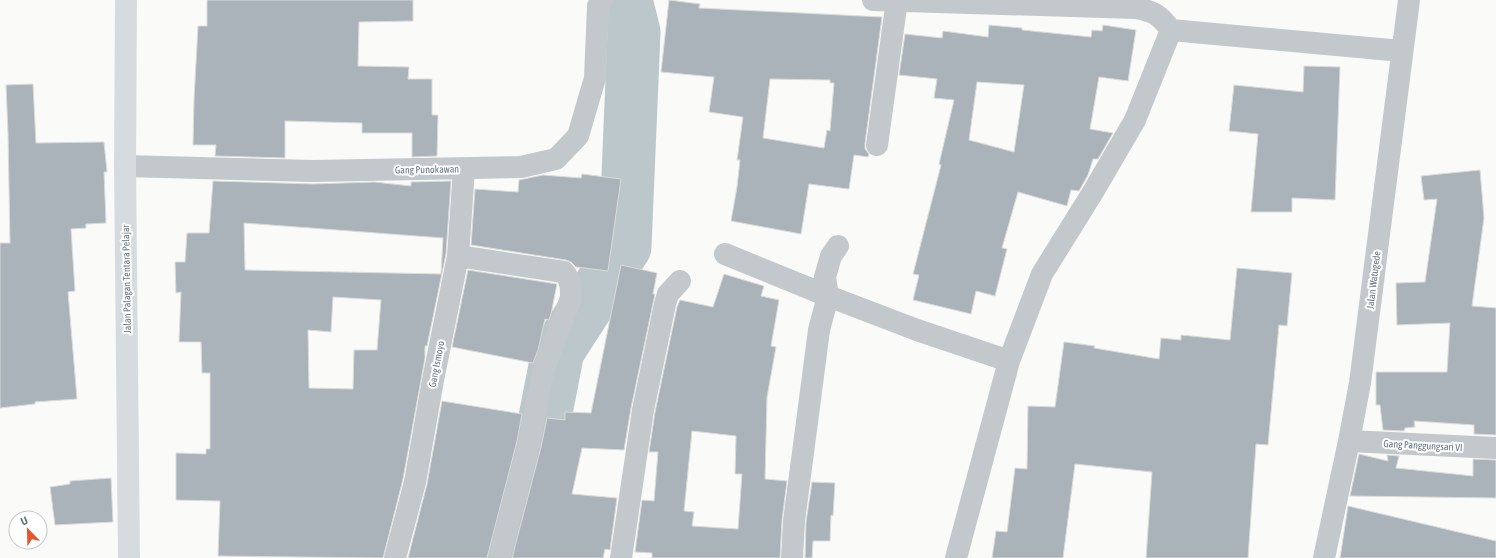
<svg xmlns="http://www.w3.org/2000/svg" width="1496" height="558" viewBox="0 0 1496 558" font-family="'Asap Condensed',sans-serif">
<style>
.lines{fill:none;stroke-linecap:round;stroke-linejoin:round}
.river{stroke:#bbc7cb;stroke-width:53}
.building{fill:#aab3b9;stroke:#dcdcda;fill-rule:evenodd}
.street{stroke:#c3c8cc;stroke-width:22}
.primary{stroke:#d6dbdf;stroke-width:22}
.labels{text-anchor:middle;stroke-width:4;stroke-linejoin:round;paint-order:stroke}
.street-label{font-size:10px;fill:#657683;stroke:#fff}
</style>
<rect width="100%" height="100%" fill="#fafaf8"/>
<g class="lines">
<path class="river" d="M514,558L540,443L558,351L625,247L634,32L626,0"/>
</g>
<path class="building" d="M207,0H413V21L359,22L358,66L409,67L408,79H432V115H438L437,156L412,157V133H362V123L285,121V158L215,156L216,145H193L194,99L198,26H207Z
M669,0L700,4L699,8L882,17L865,143V149L869,154L868,157L854,155L849,189L809,184L801,234L731,221L737,187L740,160H737L743,117L709,112L714,77L661,72ZM770,79L830,80V83H834L830,131L827,130L824,148L763,138Z
M989,25L1022,28V30L1091,37L1092,30L1102,31L1103,25L1136,30L1128,81L1099,77L1090,129L1113,133L1098,159H1093L1088,175L1079,191L1071,190L1067,206L1018,192L1002,248L1007,249L995,296L976,291L971,314L913,300L919,275L913,274L941,165L939,164L954,100L934,98L937,79L899,75L905,34L942,38L943,31L988,37ZM977,82L1024,85L1014,152L969,140Z
M1304,66L1340,67L1335,200L1292,198V212H1251L1258,134L1229,131L1234,85L1303,92Z
M33,84L36,143L104,142L107,172H104L106,223L86,224V228L71,229L75,291L68,292L77,399L35,402V404L0,408V243H10L8,133L6,85Z
M1480,170L1484,218L1472,306L1496,308V435L1474,434V425L1414,421L1415,427L1405,428L1404,431L1383,430L1380,405H1376V372H1447L1450,323L1397,325L1396,283L1425,282L1437,199L1424,200L1421,176Z
M582,174L621,179L608,271L576,267L571,262L566,260L471,245L475,189L518,192L519,180L543,175L581,178Z
M213,181L313,184L374,182L411,186V182L451,181L446,254L427,346H425V358L403,479L383,558L218,556L220,501L176,500V453L206,454V449H210V373H202L201,342H179L181,292L176,293L175,262H185L187,233H209ZM244,223L443,238L441,274L245,270ZM333,297L381,300L377,350H354L353,389L309,388L308,330L331,332Z
M621,265L657,273L653,294H655L631,408L624,450L582,448L572,494L617,498L610,550L605,549L603,558H512L541,447L547,418L565,420V412L591,413Z
M1237,268L1292,273L1287,326L1279,325L1268,445L1256,444L1248,558H1146L1152,472L1075,464L1063,558H992L996,531L1007,532L1015,468L1027,469L1028,406L1055,407L1064,342L1095,346L1094,348L1159,359L1161,338L1181,340V335L1230,340Z
M468,270L557,284L551,314L549,320L545,319L538,350L533,363L452,347Z
M724,274L764,286L761,296L779,300L771,346L776,347L767,397L765,479L787,481L782,520L780,558H652V553L635,552L642,500L654,501L658,452H649L655,412L677,307L680,300L713,307ZM692,431L736,436L735,474H742L738,529L692,526L694,512L684,511Z
M442,401L522,414L517,441L487,558H408L427,484Z
M1359,454L1388,461L1387,455L1399,456L1396,468L1473,476V459L1496,460V498L1350,496Z
M111,478L113,522L55,525L50,487L70,484V481Z
M812,482L835,483L833,516L831,515L830,541H813L812,558H805L806,522Z
M1348,506L1496,541V558H1340Z"/>
<g class="lines">
<path class="street" d="M873,0L1135,8C1153,11 1159,14 1171,30
M877,145L897,0
M125,166L313,171L521,167L556,159L578,136L595,78L598,6L602,0
M725,254L828,296L917,330L1009,361
M458,256L564,272C571,281 571,287 571,298L543,371L529,444L499,558
M1349,441L1496,448
M395,558L415,482L433,380L458,256L464,169
M621,558L643,410L665,304L668,294L680,281
M792,558L794,521L807,422L819,330L828,296L825,277L831,256L838,246
M956,558L1009,361L1042,274L1093,192L1135,120L1171,30L1402,51
M1324,558L1349,441L1360,383L1409,0"/>
<path class="primary" d="M126,0L125,166L129,558"/>
</g>
<g class="labels">
<g class="street-label">
<text transform="translate(427 169) rotate(-1)" y="4">Gang Punokawan</text>
<text transform="translate(126 279) rotate(-91)" y="4">Jalan Palagan Tentara Pelajar</text>
<text transform="translate(1373 280) rotate(-83)" y="4">Jalan Watugede</text>
<text transform="translate(436 364) rotate(-79)" y="4">Gang Ismoyo</text>
<text transform="translate(1423 445) rotate(3)" y="4">Gang Panggungsari VI</text>
</g>
</g>
<g transform="translate(28 530) rotate(337)"><circle r="19" fill="#ffffff" stroke="#c1c8cd"/>
<path d="M0-3L7 15L0 10L-7 15Z" fill="#e4572e"/>
<text y="-6" font-size="11" font-weight="bold" text-anchor="middle" fill="#657683">U</text>
</g>
</svg>
